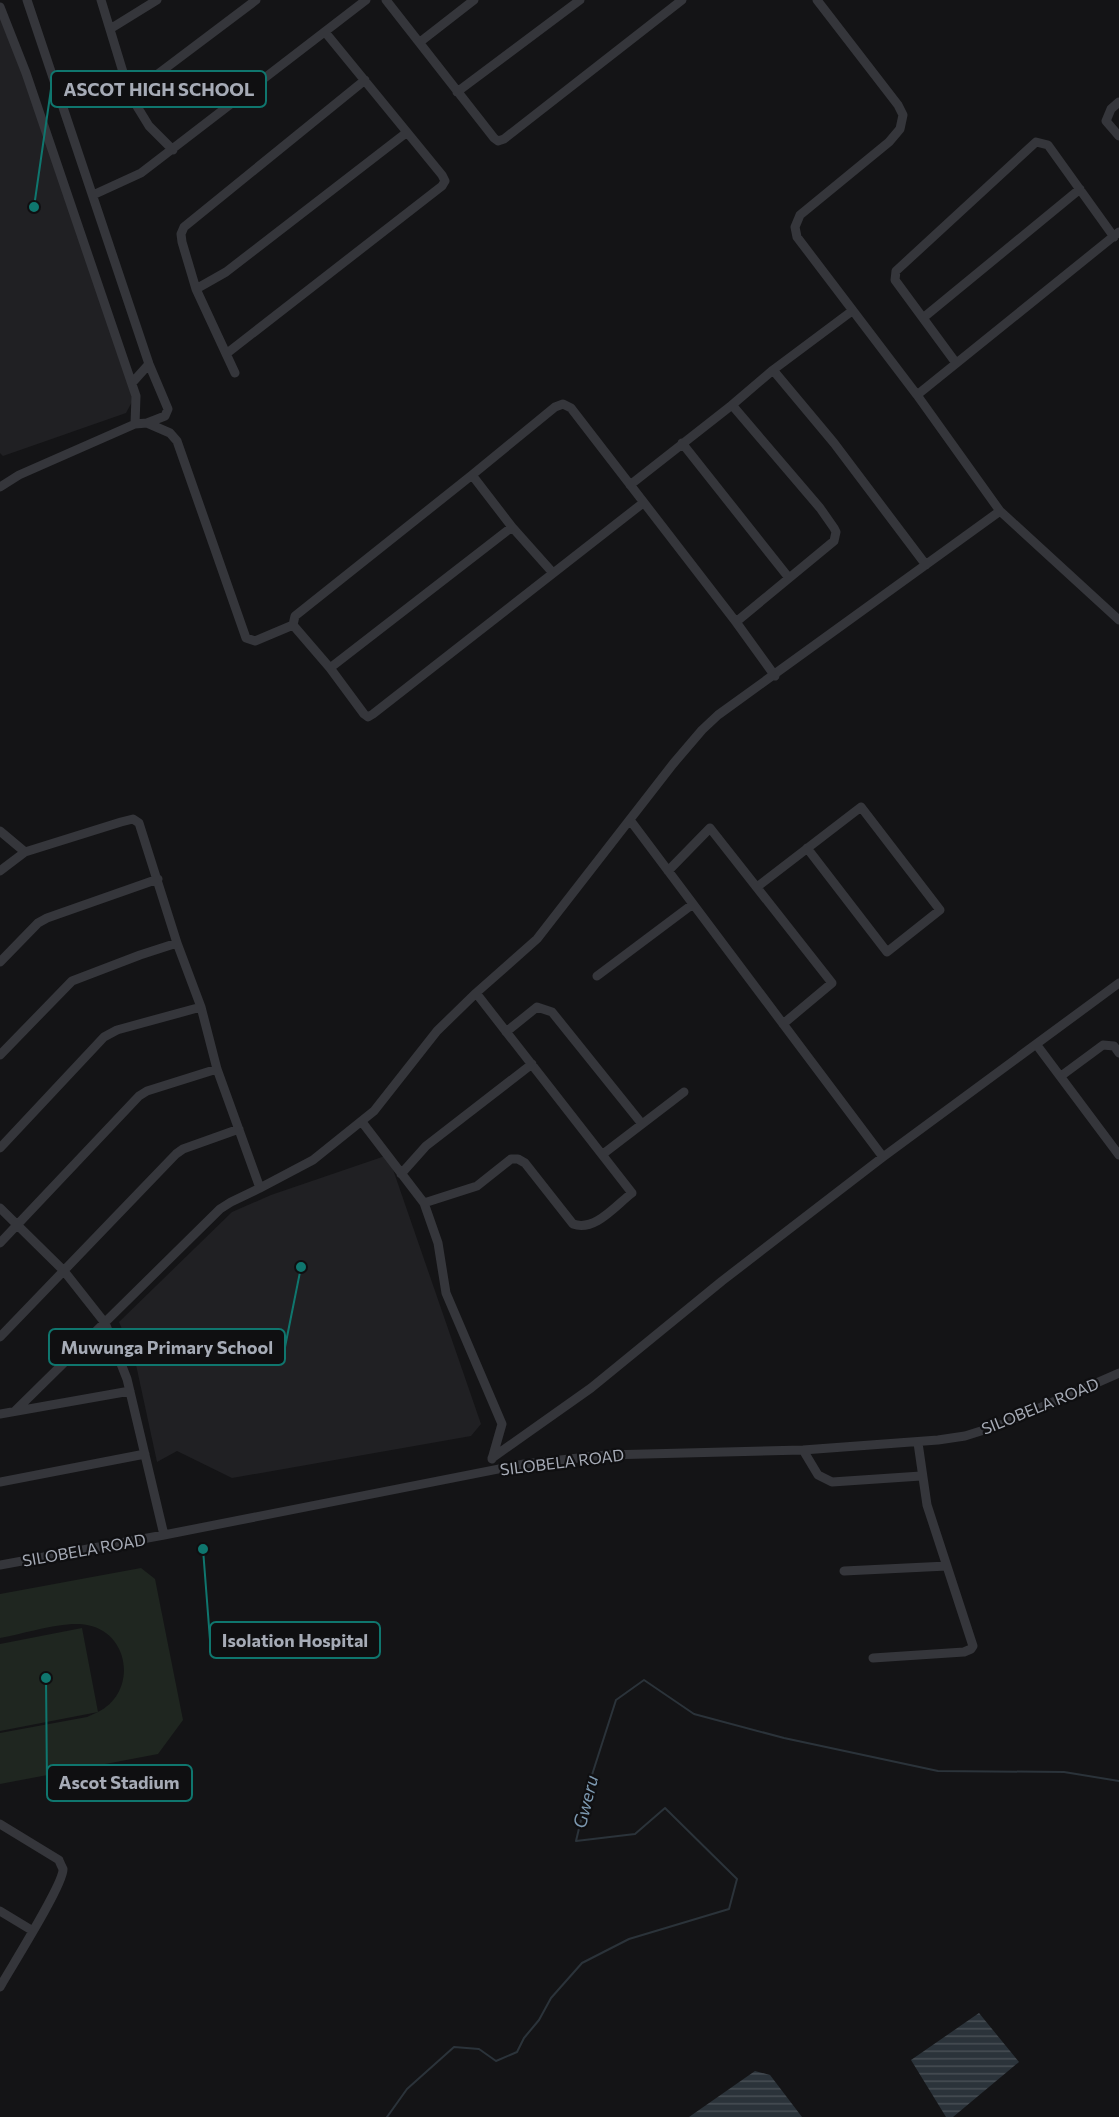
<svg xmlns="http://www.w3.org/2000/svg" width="1119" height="2117" viewBox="0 0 1119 2117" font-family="Commissioner,sans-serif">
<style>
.built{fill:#202023}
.pitch{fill:#1f2620}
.water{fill:url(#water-rules)}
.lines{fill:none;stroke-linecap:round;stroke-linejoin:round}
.stream{stroke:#2b333a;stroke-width:2}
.minor{stroke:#35363b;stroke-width:9}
.labels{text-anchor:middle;stroke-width:4.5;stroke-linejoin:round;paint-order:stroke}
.street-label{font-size:16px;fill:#a6abb6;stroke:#0f0f11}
.water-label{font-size:18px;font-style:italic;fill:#7d99b1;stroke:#0f0f11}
.leader{fill:none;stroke:#0f766e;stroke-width:2}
.callout-dot{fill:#0f766e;stroke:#0f0f11;stroke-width:2}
.callout{fill:#0f0f11;stroke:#0f766e;stroke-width:2}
.callout-label{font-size:18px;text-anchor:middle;font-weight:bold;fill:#a6abb6}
</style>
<defs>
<pattern id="water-rules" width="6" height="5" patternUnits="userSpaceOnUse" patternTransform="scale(1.5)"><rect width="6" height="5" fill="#2b333a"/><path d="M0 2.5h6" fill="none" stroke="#474e54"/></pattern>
</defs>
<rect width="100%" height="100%" fill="#141416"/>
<path class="built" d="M0,16L3,17L134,398L126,413L3,456L0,453Z
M388,1155L481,1424L471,1436L232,1478L177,1451L157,1462L135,1360L119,1322L232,1212L271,1195Z"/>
<path class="pitch" d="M141,1568L155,1579L183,1720L158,1754L0,1784V1733L87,1717L98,1712L0,1731V1644L82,1628L98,1712C137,1693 131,1633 87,1625C66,1620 23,1634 0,1638V1594Z"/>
<path class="water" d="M979,2013L1019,2062L953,2117H946L911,2060Z
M755,2071L770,2075L802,2117H689Z"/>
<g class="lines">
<path class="stream" d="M387,2117L407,2089L454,2047L479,2049L496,2061L517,2052L524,2038L539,2020L551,1998L582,1963L629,1939L729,1909L737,1879L665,1808L635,1834L576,1841L591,1778L616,1700L644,1680L694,1714L784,1738L938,1771L1064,1772L1119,1781"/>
<path class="minor" d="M27,0L149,364L168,409L165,416L147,423L135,424
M101,0L130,95L149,126L173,150
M386,0L494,138L498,141L504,139L682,0
M817,0L898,105L903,115L900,129L889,142L800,215L795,227L797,237L917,395L1000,511L1119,620
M0,7L26,73L136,396L135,424L19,475L0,487
M110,29L157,0
M420,42L474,0
M457,92L580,0
M130,95L256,0
M1119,102L1111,109L1106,121L1119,136
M93,195L141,173L366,0
M196,289L226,272L406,133
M923,318L1080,189
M226,354L442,186L445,181L442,175L325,32
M956,363L895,280L896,271L1036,142L1048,145L1114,237
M773,370L834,443L926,565
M235,373L196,289L182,242L181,234L184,227L365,80
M132,383L149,364
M917,395L1119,232
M732,405L773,370L852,311
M147,423L170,433L177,441L246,638L255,641L293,625
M682,443L789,578
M472,475L512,527L553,573
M630,485L732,405L820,508L834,528L836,532L834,541L736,622
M643,503L373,714L368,717L364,714L330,668L293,625L295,616L472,475L555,407L563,404L571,408L736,622L775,676
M330,668L512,527
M630,820L883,1157
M0,831L25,852
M0,871L25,852L121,822L133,819L139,823L177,943L201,1007L217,1069L260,1188L231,1202L220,1209L15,1411
M668,871L710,828L832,983L783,1024
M757,887L861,807L940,910L887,952L807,848
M0,962L38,923L47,918L158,879
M597,976L693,904
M506,1032L537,1007L552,1012L642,1124
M1036,1044L1119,1155
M0,1055L72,981L140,955L177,943
M1061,1076L1103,1045L1114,1046L1119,1053
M362,1122L424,1203L438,1243L446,1293L502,1424L492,1459
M0,1148L104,1037L117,1030L201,1007
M603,1154L684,1092
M401,1174L426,1146L532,1064
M260,1188L313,1160L374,1111L437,1031L476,993L537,939L673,764L702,730L718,715L1000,511
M424,1203L477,1186L511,1159H518L525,1163L573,1224C595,1232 616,1205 632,1193L476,993
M0,1208L64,1271L105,1323L127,1379L164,1535
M0,1243L139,1096L147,1091L217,1069
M0,1337L176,1154L183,1149L239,1129
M0,1414L130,1391
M803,1450L818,1475L832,1482L921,1476
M492,1458L591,1388L722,1281L883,1157L1119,983
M0,1482L145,1454
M0,1565L164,1535L524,1464L606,1455L803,1450L938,1440L965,1436L1003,1424L1119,1373
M844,1571L947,1566
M873,1658L964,1652L971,1649L973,1646L927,1505L918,1443
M0,1824L59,1860C59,1861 63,1869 63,1869C64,1884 10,1969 0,1987
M0,1911L33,1931"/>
</g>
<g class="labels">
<g class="street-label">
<text transform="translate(1040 1406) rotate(-22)" y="6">SILOBELA ROAD</text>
<text transform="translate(562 1462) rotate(-7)" y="6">SILOBELA ROAD</text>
<text transform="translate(84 1550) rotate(-10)" y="6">SILOBELA ROAD</text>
</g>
<g class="water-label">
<text transform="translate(586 1802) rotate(-76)" y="6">Gweru</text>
</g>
</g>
<path class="leader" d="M34 207L51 89M301 1267L285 1347M203 1549L210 1640M46 1678L47 1783"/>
<g class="callout-dot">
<circle cx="34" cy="207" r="6"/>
<circle cx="301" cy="1267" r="6"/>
<circle cx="203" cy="1549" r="6"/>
<circle cx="46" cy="1678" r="6"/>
</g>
<g class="callout">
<rect x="51" y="71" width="215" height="36" rx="6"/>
<rect x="49" y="1329" width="236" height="36" rx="6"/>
<rect x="210" y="1622" width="170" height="36" rx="6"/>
<rect x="47" y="1765" width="145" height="36" rx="6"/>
</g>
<g class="callout-label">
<text x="159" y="96">ASCOT HIGH SCHOOL</text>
<text x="167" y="1354">Muwunga Primary School</text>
<text x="295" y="1647">Isolation Hospital</text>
<text x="119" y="1789">Ascot Stadium</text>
</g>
</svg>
